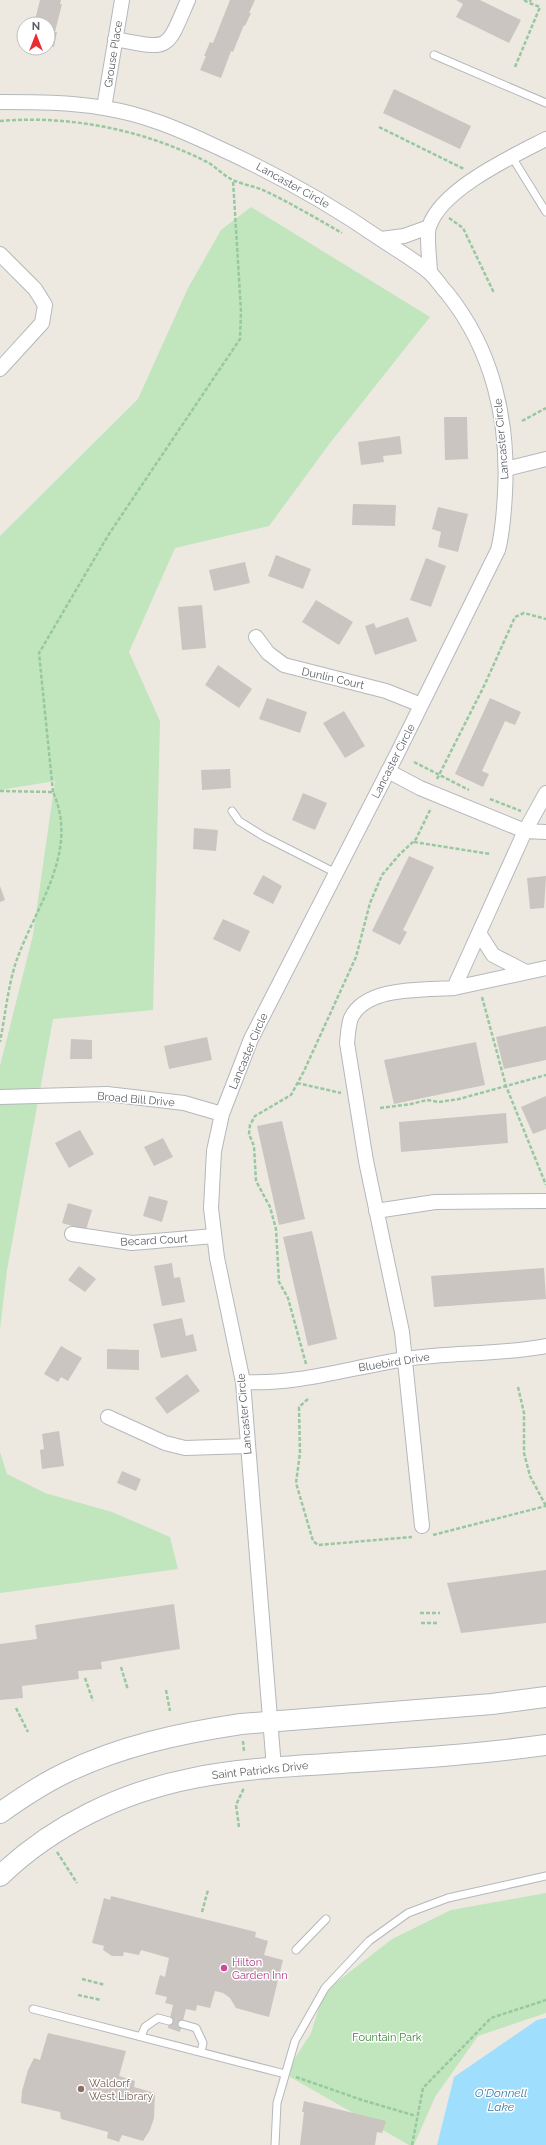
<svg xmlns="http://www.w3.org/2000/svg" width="546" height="2145" viewBox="0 0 546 2145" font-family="Raleway,sans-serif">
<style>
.green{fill:#c1e5bd}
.water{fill:#a0defe}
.building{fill:#cac5c0}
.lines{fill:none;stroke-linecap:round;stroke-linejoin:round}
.service-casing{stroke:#b4b8bc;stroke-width:9}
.minor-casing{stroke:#b4b8bc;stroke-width:16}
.secondary-casing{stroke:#b3b7bc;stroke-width:22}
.path{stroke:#98c8a0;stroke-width:2.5;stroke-dasharray:4 2;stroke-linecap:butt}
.service{stroke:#fff;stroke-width:7}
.minor{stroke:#fff;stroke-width:14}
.secondary{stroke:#fff;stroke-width:20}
.hotel-dot{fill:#d1479c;stroke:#fff;stroke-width:1.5}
.education-dot{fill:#8d6e63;stroke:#fff;stroke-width:1.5}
.labels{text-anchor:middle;stroke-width:3;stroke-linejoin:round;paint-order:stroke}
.street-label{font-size:11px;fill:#5a5e62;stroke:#fff}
.hotel-label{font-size:11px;fill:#b23c85;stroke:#fff;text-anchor:start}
.park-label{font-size:11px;fill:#398535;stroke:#fff}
.education-label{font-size:11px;fill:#785e54;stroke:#fff;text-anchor:start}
.water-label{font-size:12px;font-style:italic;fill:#3c7aa7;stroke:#fff}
</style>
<rect width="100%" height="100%" fill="#ede9e1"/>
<path class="green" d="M251,207L430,317L330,443L269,526L175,548L129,652L160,721L153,1010L53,1019L7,1270L0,1329V1066L33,935L55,781L0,790V536L138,399L188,288L221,230Z
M0,1452L7,1474L45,1493L112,1512L170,1537L178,1569L0,1593Z
M546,1893V2013L478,2036L435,2097L414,2145H409L285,2074L311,2033L324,1992L392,1939L451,1910Z"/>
<path class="water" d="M546,2018V2145H437L454,2077L537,2020Z"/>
<path class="building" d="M40,0H61L60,4H62L55,32H57L54,47L48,45V24H34Z
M230,0H255L249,13H251L245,26L244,25L233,52L231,51L221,78L200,70L206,56H204L210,42L213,43Z
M456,0H480L521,20L509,43L456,17L463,4Z
M394,89L471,126L460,149L383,113Z
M444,417H467L468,459L445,460Z
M400,436L402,454L383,456L384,462L361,465L358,442Z
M353,504L396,505L395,526L352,525Z
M438,507L468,514L458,552L438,547L441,532L432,529Z
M276,555L311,569L303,589L268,576Z
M426,558L446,566L431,607L410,600Z
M245,562L250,583L214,591L209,570Z
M316,600L353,622L339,645L302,622Z
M202,605L206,648L182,650L178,607Z
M408,617L417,641L375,655L365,626L374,623L376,628Z
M218,665L252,689L239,708L205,685Z
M267,698L307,712L300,733L259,719Z
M490,698L521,712L515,725L505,721L482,771L489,774L483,787L455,774Z
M344,711L365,746L345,758L323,723Z
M230,769L231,788L202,790L201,770Z
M303,793L327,803L315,830L292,820Z
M194,828L218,830L216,851L193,849Z
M409,856L434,867L403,930L407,932L400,945L372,931Z
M263,875L282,886L273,904L253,894Z
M546,876L544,908L530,909L527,878Z
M0,886L5,900L0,902Z
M223,919L250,931L240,952L213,939Z
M546,1026V1060L504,1069L496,1037Z
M207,1037L212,1060L169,1069L164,1046Z
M71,1039L92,1040V1059H70Z
M476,1042L485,1085L394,1104L384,1060Z
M546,1096V1129L533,1134L521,1107Z
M506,1113L508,1143L401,1152L399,1122Z
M282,1121L305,1219L279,1225L257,1126Z
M80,1130L94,1154L69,1168L55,1143Z
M163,1138L173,1157L154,1166L144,1147Z
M149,1196L168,1201L162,1222L143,1216Z
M68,1203L92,1210L86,1230L62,1223Z
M312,1231L337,1339L308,1346L283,1237Z
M172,1263L174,1278L180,1277L185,1302L162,1306L154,1266Z
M79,1266L96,1279L85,1292L68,1280Z
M544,1268L546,1299L434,1307L431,1276Z
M182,1318L186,1336L193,1334L197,1351L161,1358L153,1324Z
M61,1346L82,1358L68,1381L61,1377L58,1382L44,1374Z
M107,1349L139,1350V1370L107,1369Z
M187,1374L200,1391L167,1414L155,1398Z
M59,1431L64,1466L42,1469L40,1450L44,1449L42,1434Z
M122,1471L141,1479L136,1491L117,1483Z
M546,1570V1623L461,1633L447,1583Z
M174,1604L180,1649L101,1662L102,1669L78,1671L79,1679L22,1686L23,1698L0,1700V1644L37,1639L35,1625Z
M111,1896L256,1932L255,1937L268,1941L264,1955L283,1960L269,2017L236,2008L230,1998L223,1993L215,1991L210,2008L197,2005L196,2011L186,2009L180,2032L168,2028L173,2005L165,2003L167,1997L155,1994L160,1975L165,1977L169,1958L141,1950L139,1955L124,1952L123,1956H112L103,1950L104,1946L92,1943L104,1898L110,1900Z
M48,2033L126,2051L119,2076L135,2081L134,2087L155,2093L154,2118L150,2130L143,2141L122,2135L119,2142L107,2138L108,2132L61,2119L60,2112L21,2103L22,2091L28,2070L34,2058L40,2060Z
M304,2101L386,2121L382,2133L377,2132L375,2145H300L304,2112H302Z"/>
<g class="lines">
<g class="service-casing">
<path id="service" d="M434,55L546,103
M512,157L546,212
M232,811L239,821L263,836L336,873
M296,1950L326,1919
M33,2009L285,2074
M182,2024L196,2028L203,2043L201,2052
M141,2036L145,2027L158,2018L169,2021
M275,2145L277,2103L295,2041L325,1988L369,1941L408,1913L448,1898L546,1876"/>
</g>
<g class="minor-casing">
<path id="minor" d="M115,39C171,50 166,51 188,0
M0,102C34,102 70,102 104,108C144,114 181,130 217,147C274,173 327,202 379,238C395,249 414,259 430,273C436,278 441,287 447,293C493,350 509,421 505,493C504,512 503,531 498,550L397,754L251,1039L222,1114L214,1151L211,1208L217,1258L243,1382L274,1768
M104,108L122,0
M381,239L404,236L429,227
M0,254L35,289L45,305L42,323L0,369
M430,273C430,263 426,235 429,227C441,189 513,156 546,139
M506,469L546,459
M256,637L268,653L284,665L386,691L421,705
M388,771L420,788L525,831L546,832
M479,933L493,955L526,972
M454,988L546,968
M0,1097L107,1094L184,1103L222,1114
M376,1211L435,1202L546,1201
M72,1234L132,1243L214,1236
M243,1382C299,1385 352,1367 406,1359C452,1352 500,1355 546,1346
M108,1417L165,1443L185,1448L248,1446
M422,1526L402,1332L366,1161L347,1043C348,1035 348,1026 351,1018C366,986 424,990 454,988L525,831L546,793"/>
</g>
<g class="secondary-casing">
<path id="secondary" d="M0,1813C21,1798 42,1784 65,1773C120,1746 181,1733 241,1724L492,1704L546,1697
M0,1876C53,1825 122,1792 194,1778C238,1769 282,1767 326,1764C400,1759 473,1755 546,1745"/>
</g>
<path class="path" d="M524,0L529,3
M515,67L540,7L529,3L531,0
M0,121C71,115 145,130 209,163C217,168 224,176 233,180C243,185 255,186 265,191C291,203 317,219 342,233
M379,127L464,169
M449,218L463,228L494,293
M522,421L546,408
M414,762L469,790
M437,779L485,684L515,617L524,613L546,619
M0,791L53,792C80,852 35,907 16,962C8,986 5,1017 0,1042
M53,792L39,653L109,534L240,339L241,311L233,180
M490,799L521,811
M414,842L490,854
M482,997L506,1086L546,1185
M297,1083L341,1093
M380,1108L411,1104L427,1100L439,1102L459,1099L546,1075
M306,1364L288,1298L279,1282L276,1229L270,1207L256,1181L254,1146L249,1134L250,1125L255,1116L291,1095L304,1071L356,957L370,903L382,875L399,855L416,839L431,808
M518,1387L524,1413V1453L530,1476L546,1506
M308,1399L299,1407L300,1453L296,1483L313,1541L318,1545L412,1537
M433,1535L546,1506
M420,1613H440
M421,1623H438
M121,1667L128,1690
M85,1678L93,1701
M166,1690L170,1711
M16,1708L28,1732
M243,1741L244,1752
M239,1827L236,1805L244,1788
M57,1852L77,1883
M202,1912L208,1890
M82,1979L105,1985
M78,1995L101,2000
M296,2077L362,2100L416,2116
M412,2145L423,2088L491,2018L546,2000"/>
<use href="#service" class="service"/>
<use href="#minor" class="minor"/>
<use href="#secondary" class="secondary"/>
</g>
<circle class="hotel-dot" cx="224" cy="1968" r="4"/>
<circle class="education-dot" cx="81" cy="2089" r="4"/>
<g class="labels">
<g class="street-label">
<text transform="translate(113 54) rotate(-81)" y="4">Grouse Place</text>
<text transform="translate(293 185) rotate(29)" y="4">Lancaster Circle</text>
<text transform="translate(501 439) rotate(-95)" y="4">Lancaster Circle</text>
<text transform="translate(333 678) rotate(13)" y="4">Dunlin Court</text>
<text transform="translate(393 761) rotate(-63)" y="4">Lancaster Circle</text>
<text transform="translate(248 1051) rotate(-67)" y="4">Lancaster Circle</text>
<text transform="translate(136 1099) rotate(5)" y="4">Broad Bill Drive</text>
<text transform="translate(154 1240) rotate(-3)" y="4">Becard Court</text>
<text transform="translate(394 1362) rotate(-9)" y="4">Bluebird Drive</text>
<text transform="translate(244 1414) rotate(-95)" y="4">Lancaster Circle</text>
<text transform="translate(260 1770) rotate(-6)" y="4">Saint Patricks Drive</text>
</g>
<g class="hotel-label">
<text x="232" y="1966">Hilton<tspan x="232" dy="13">Garden Inn</tspan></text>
</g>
<g class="park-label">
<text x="387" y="2041">Fountain Park</text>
</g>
<g class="education-label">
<text x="89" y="2087">Waldorf<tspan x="89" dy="13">West Library</tspan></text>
</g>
<g class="water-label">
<text x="501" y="2097">O'Donnell<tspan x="501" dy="14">Lake</tspan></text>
</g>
</g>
<g transform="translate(36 36)"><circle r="19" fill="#ffffff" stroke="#bdbfc0"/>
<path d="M0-3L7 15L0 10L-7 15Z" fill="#e82c30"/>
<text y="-6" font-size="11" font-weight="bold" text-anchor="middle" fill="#5a5e62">N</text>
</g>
</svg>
